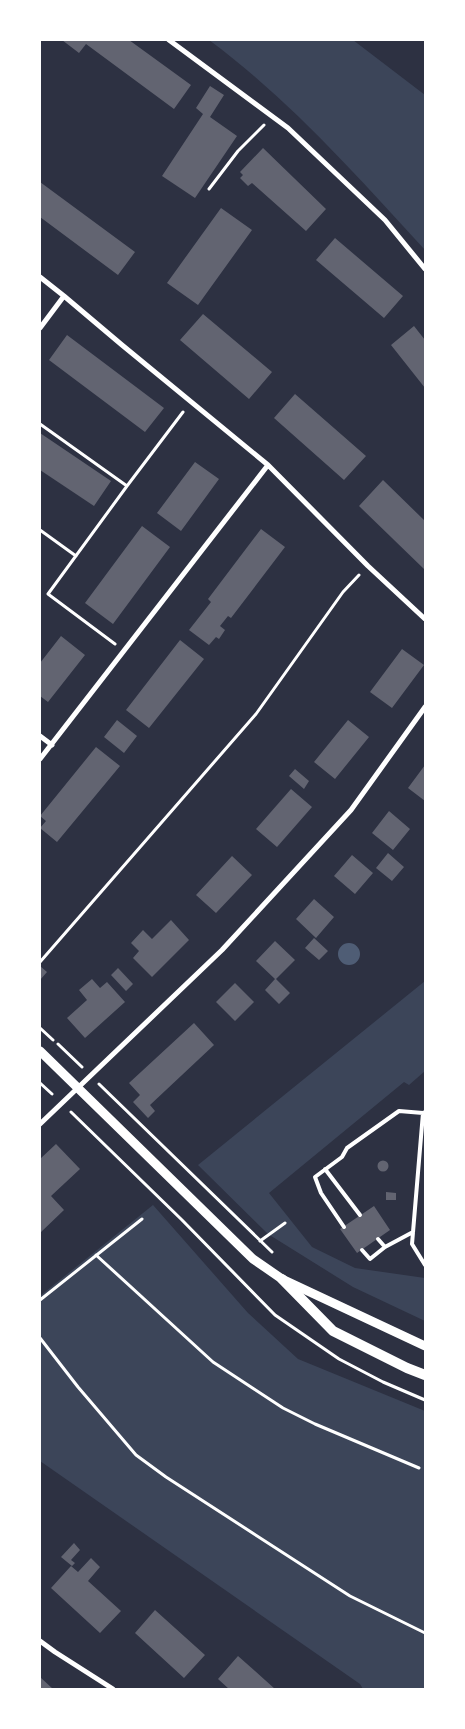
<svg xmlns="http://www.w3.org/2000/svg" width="465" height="1729" viewBox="0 0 465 1729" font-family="Overpass,sans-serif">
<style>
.green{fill:#3c4559}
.water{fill:#4f5d75}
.building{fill:#626471}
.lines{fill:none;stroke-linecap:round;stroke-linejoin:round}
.path{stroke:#fff;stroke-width:3}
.service{stroke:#fff;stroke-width:4}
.minor{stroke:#fff;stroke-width:5}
.tertiary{stroke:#fff;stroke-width:9}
.secondary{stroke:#fff;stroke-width:10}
</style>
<rect width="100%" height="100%" fill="#2d3142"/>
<path class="green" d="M209,40H353L425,95V250C357,176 290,100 209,40Z
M425,981V1071L409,1085L404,1082L269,1193L312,1247L355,1268L425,1278V1321L353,1287L268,1234L198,1165Z
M153,1205L248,1313L298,1359L425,1411V1689H363L360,1684L40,1461V1296Z"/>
<path class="water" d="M338 954a11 11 0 1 1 22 0a11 11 0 1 1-22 0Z"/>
<path class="building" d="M62,40H129L191,85L174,109L86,44L79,53Z
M210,86L224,95L210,117L237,136L195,198L162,176L203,114L196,108Z
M263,148L326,209L306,231L252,183L248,186L240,178L243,175L240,172Z
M40,182L135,252L118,275L40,217Z
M221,208L252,230L198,305L167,283Z
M335,238L403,296L384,318L316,260Z
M203,314L272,372L249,399L180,340Z
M414,326L425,340V388L391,345Z
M67,335L164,408L145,432L49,360Z
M295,394L366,456L344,480L274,418Z
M40,433L111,481L94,506L40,470Z
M195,462L219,479L181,531L157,513Z
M383,480L425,521V570L359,506Z
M142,526L170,547L113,624L85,603Z
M261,529L285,547L231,618L228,616L220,626L225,630L219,639L216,637L209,645L189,630L211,602L208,599Z
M61,636L85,655L48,702L40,696V663Z
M180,640L204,659L149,728L126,710Z
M402,649L424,665L392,708L370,692Z
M117,720L137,736L124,753L104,737Z
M348,720L369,737L335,779L314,762Z
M96,747L120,766L57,842L40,828L46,821L40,816Z
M425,765V801L408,788Z
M295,769L309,781L304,789L289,776Z
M291,789L312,807L277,847L256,829Z
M389,811L410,829L393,850L372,833Z
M388,853L404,867L392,881L376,868Z
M352,855L373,873L355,894L334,876Z
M232,856L252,875L216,913L196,895Z
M314,899L334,917L316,938L296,919Z
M171,920L189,940L152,977L133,958L139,951L131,943L143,930L152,939Z
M314,938L328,951L319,960L305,948Z
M275,941L295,960L276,979L290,993L279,1004L265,990L275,979L256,961Z
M40,966L47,972L40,980Z
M118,968L133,984L126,991L111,975Z
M92,979L100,988L107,982L125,1002L85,1038L67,1018L87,1000L79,990Z
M235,983L254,1002L235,1021L216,1002Z
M194,1023L214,1045L150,1105L155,1111L148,1118L133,1102L140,1095L129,1083Z
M56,1144L80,1169L51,1196L64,1210L40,1233V1159Z
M377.5 1166a5.5 5.5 0 1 1 11 0a5.5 5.5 0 1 1-11 0Z
M386,1192L396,1193V1200H386Z
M374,1206L390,1230L357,1253L340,1229Z
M74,1543L80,1550L71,1560L75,1563L72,1566L61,1557Z
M91,1558L100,1567L88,1581L121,1611L100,1633L51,1588L71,1566L78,1572Z
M155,1610L205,1655L184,1678L135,1633Z
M238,1656L255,1671L275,1689H229L218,1679Z
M40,1677L53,1689H40Z"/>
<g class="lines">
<path class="path" d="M209,189L238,151L264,125
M40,424L127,486L183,412
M40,530L76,556
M115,644L48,594L127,486
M40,962L256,714L343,592L359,575
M40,1028L53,1040
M58,1044L82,1067
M40,1083L52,1094
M99,1084L272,1252
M71,1112L182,1220L275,1315L339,1359L383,1382L425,1400
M260,1241L285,1223
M96,1255L213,1362L254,1389L283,1408L315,1424L419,1468
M40,1300L142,1219
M40,1338L78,1387L136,1455L166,1477L350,1596L425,1633"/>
<path class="service" d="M425,1112L423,1113L412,1244L425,1265
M325,1169L360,1215
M344,1227L321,1193L315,1177L342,1157L347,1148L399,1111L423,1113
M378,1239L385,1247
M362,1250L370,1259L385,1247L413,1232"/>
<path class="minor" d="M169,40L288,128L385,220L425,269
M40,277L64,296L122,345L268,465L368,566L425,619
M40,328L64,296
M40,736L52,745
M40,759L268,465
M40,1124L222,950L351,810L425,707
M40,1641L55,1652L113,1689"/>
<path class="tertiary" d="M40,1051L253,1259L282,1279L425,1346"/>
<path class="secondary" d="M282,1279L333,1331L407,1368L425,1375"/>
</g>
<rect width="465" height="1729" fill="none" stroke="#ffffff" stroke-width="82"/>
</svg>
